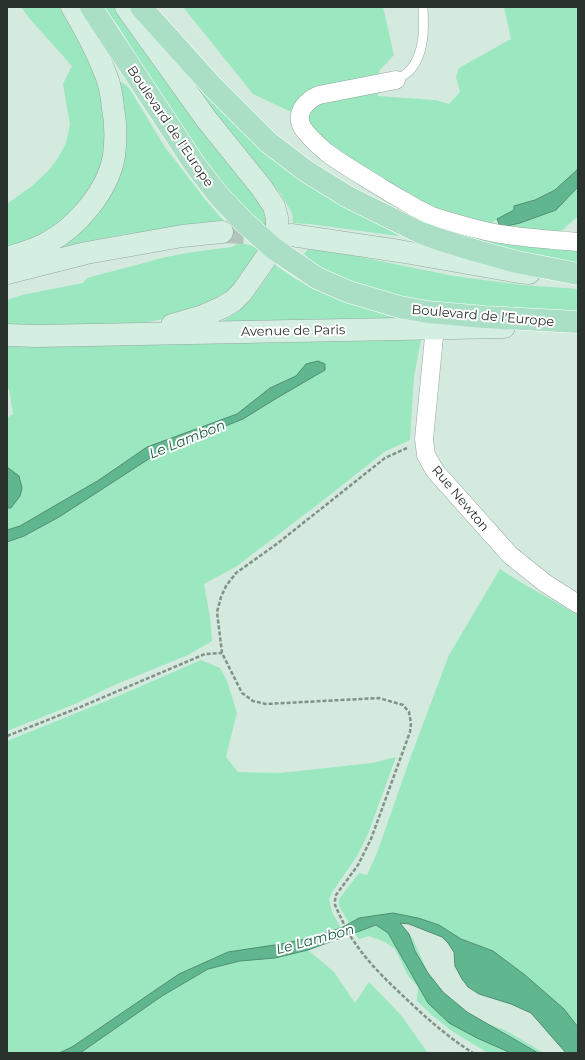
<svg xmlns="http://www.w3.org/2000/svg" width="585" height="1060" viewBox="0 0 585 1060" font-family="Montserrat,sans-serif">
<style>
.green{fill:#9ae7c0}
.water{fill:#60b68e;stroke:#508e71}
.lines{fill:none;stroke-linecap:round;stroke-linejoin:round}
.secondary-tunnel{stroke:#b2c5bb;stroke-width:22;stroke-dasharray:22 11;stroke-linecap:butt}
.lane-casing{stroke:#93a89d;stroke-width:10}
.street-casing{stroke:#93a89d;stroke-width:19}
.secondary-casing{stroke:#93a89d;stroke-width:23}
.primary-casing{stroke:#fff;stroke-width:23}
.path{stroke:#829289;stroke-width:2.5;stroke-dasharray:4 2;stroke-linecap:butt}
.lane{stroke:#fff;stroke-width:9}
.street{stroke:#fff;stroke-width:18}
.secondary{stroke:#d4efe2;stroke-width:22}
.primary{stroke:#aadfc5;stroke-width:22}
.labels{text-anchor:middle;stroke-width:4;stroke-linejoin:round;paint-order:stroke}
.street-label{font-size:13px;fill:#29322d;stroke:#fff}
.water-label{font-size:14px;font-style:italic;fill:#1b5d42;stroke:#fff}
</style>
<rect width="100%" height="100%" fill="#d4eade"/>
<path class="green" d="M21,7H59L80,39L98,77L109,149L90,194L64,223L7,254V204L32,186L49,170L58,158L66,143L70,125L63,84L72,66L29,18Z
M104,7H116L258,199L264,210L269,225L264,229L203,169L119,27Z
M183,7H383L394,55L379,71L378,96L435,100L449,104L460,92L456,77L459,68L511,39L504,7H578V169L555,190L535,200L514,206V210L497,219L489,226L431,210L364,168L318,134L308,120L253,94Z
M121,82L124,84L129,88L164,146L204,198L228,226C199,227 170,228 142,232C117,235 92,240 66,246L61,243L104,202L119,83Z
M194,85L205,92L352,210L400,236H398L310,224L293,223L292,213L281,194L230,136Z
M578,187V216L559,233L503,227L520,223L556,210Z
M432,225L578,247V263L554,259L476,245Z
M239,243L250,245L265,252L232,292L174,317L138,324L7,327V300L22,295L83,283L87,278L166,257L193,252L232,247Z
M310,247L454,276L521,285L578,289V314L447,309L370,291L319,268L304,254Z
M275,265L294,278L313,289L342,301L389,316L421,322L213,324C218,322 223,321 228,318C249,306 262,285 275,265Z
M363,340H421L414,376L410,440L384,452L321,502L237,566L204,584L210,617L212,641L188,655L112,686L75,704L7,731V542L24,536L59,517L158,453L243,419L301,383L270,388L237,414L147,447L99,480L20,526L7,530V418L13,414L9,389H7V343Z
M500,569L520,582L578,615V1027L564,1009L525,975L493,951L461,939L439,925L394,913L359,918L349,923L339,906V899L359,873L367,875L377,853L411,756L449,655Z
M201,660L220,668L227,681L237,713L226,757L238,772L280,773L372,763L396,757L368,834L357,856L333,891L329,899L332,912L341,928L310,938L281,944L179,974L72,1047L59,1053H7V741L116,697Z
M384,923H400L413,939L435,989L471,1019L485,1023L505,1030L544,1053H488L452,1031L433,1016L417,1001L418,987L408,976L395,949L385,942L369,936L359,939L354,933Z
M308,950L334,972L355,1003L369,982L400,1014L428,1053H80L162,996L208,969L240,961L275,958Z"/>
<path class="water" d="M578,169V187L556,210L520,223L503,227L499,224L497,219L514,210V206L535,200L555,190Z
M318,361L325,364V370L277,398L243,419L158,453L59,517L24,536L7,542V530L20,526L99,480L147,447L237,414L270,388L296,376L306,364Z
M7,467L19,476L22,488L20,496L11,508H7Z
M393,913L418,918L439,925L461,939L493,951L525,975L564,1009L578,1027V1053H566L531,1013L511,1004L479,994L468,987L462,979L455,966L454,952L448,943L442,937L409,924L400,923L409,934L415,951L428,973L443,992L467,1012L538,1053H511L477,1038L449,1023L428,1003L388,933L376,925L308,950L275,958L240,961L208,969L162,996L80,1053H59L72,1047L179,974L228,952L281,944L310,938L341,928L359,918Z"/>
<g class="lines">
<path class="secondary-tunnel" d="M222,232L270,234"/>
<g class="lane-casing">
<path id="lane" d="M396,80C401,77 407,74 411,69C425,52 424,27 423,7"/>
</g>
<g class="street-casing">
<path id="street" d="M396,80L319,95C307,100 296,111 301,125C305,133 319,146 326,152C343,165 363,176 382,188C393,195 404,201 416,208C421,210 427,214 432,216C454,223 477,230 500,234C525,238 552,240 578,242
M435,327L424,439L426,455L435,471L510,555L545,583L578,604"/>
</g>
<g class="secondary-casing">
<path id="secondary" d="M126,7L207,120L261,187L274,206L277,218V233L273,248L242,292L233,301L223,307L203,316L172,325
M291,235L399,251L519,272L529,273
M7,258C20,254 35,250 47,243C77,227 108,191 114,156C116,140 116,124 113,108C112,97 110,85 106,75C97,51 85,29 72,7
M7,273L86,253L182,236L222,232
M7,335L37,336L504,327"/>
</g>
<g class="primary-casing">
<path id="primary" d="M91,7L195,165L219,196L245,223L273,248L317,278L349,292L400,307L428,312L484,317L578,322
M141,7L213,87L268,142L306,171L348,197L419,232L438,239L477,251L517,262L578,274"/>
</g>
<path class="path" d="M407,448L385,458L278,543L236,573L226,586L221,597L217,612L222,653L242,693L253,701L266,704L379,698L403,705L409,712L411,723L410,732L371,839L358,865L336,895L335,900V905C341,918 347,932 355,943C368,962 384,978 400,993C423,1015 446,1036 473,1053
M7,736L78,708L205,654L222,653"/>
<use href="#lane" class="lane"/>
<use href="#street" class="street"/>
<use href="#secondary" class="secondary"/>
<use href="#primary" class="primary"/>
</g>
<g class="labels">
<g class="street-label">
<text transform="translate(171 126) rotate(56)" y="5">Boulevard de l'Europe</text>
<text transform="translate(483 315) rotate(5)" y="5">Boulevard de l'Europe</text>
<text transform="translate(293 330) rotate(-1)" y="5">Avenue de Paris</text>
<text transform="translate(461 498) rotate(50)" y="5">Rue Newton</text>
</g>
<g class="water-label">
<text transform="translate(187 439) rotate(-22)" y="5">Le Lambon</text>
<text transform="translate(315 939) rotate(-15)" y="5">Le Lambon</text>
</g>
</g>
<rect width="585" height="1060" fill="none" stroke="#29322d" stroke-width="16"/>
</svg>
